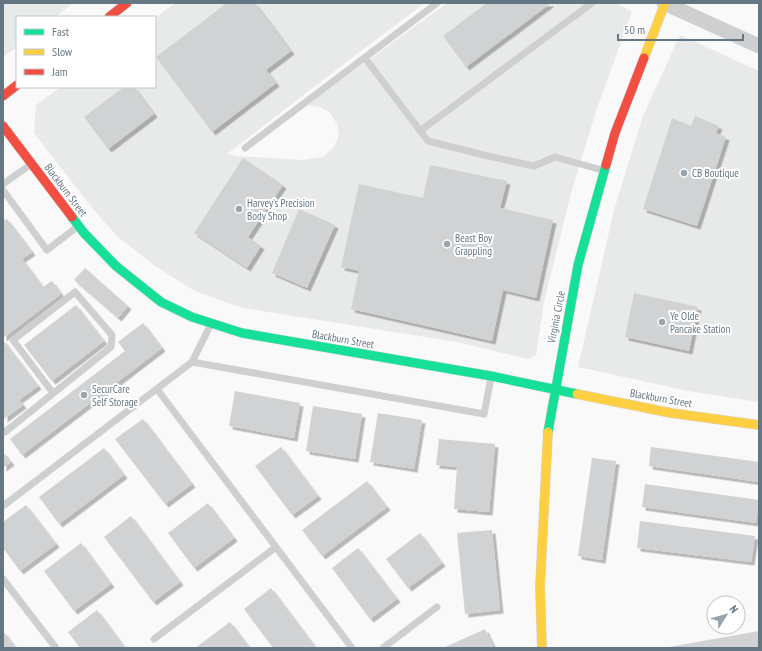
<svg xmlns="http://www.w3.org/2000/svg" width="762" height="651" viewBox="0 0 762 651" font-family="'PT Sans Narrow',sans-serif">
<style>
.built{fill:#e8e9e9}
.building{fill:#d0d2d3;filter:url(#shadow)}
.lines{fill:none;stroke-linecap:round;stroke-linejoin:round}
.fast-casing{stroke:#d5d6d7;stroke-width:10}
.slow-casing{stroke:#d5d6d7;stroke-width:10}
.jam-casing{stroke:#d5d6d7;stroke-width:10}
.lane{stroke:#cecfd0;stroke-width:7}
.street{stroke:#cecfd0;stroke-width:15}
.fast{stroke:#16e098;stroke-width:9}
.slow{stroke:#ffcf43;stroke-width:9}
.jam{stroke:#f24e42;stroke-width:9}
.poi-dot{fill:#99a4ac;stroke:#fff;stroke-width:1.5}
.labels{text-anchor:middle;stroke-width:4;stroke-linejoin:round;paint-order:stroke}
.poi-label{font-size:11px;fill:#657683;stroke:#fff;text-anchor:start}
.street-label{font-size:11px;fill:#657683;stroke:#fff}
</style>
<defs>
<filter id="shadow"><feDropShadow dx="3.5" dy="3.5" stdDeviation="0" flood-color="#0004"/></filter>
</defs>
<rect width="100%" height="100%" fill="#f9f9f9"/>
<path class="built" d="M3,3H73L55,17H17V47L3,57Z
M175,3H425L349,60L227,154L237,156L302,160L323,157L334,147L339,136L337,124L330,113L320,107L307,105L447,3H616L632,12L596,111L570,197L544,302L536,355L528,359L457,342L243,308L195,291L155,266L118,237L93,209L34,133L36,105L61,87H155V18Z
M680,35L759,71V402L688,391L578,367L614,210L643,116Z"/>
<path class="building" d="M227,3H255L291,51L266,70L276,83L212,132L156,57Z
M487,3H551L466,67L443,36Z
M124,87H134L154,114L108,149L84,117Z
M695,116L719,126L716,133L726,137L697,226L643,209L672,118L691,126Z
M243,158L283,185L248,237L261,246L247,268L194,233Z
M430,165L507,181L500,208L553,220L536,298L503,290L492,341L351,309L359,271L341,267L359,184L423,198Z
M299,209L335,225L307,288L272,273Z
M7,219L32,252L22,259L43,287L52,281L61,294L3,338V221Z
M85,268L128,306L118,318L74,280Z
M634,293L698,307L689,351L625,337Z
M76,305L104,341L52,381L24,345Z
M143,323L162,348L22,455L10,439L125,351L118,342Z
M3,340L38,386L19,400L23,405L4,419Z
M235,391L300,403L294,438L229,426Z
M313,406L362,414L355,459L306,451Z
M378,413L422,420L414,469L370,462Z
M143,419L192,484L165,504L115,439Z
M439,439L495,444L489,512L454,509L457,467L436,465Z
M281,447L318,496L292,515L255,466Z
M651,447L759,462V482L649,466Z
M104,448L124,475L59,524L39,497Z
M3,452L11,462L3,468Z
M592,458L616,461L602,560L578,556Z
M367,481L387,507L322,556L302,530Z
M645,484L759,500L756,523L642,507Z
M208,503L234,538L194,568L168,533Z
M26,505L56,544L20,571L3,548V522Z
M131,516L180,582L153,602L104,537Z
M640,521L755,536L751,562L637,548Z
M492,530L500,610L465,614L457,533Z
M420,533L442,563L408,588L386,559Z
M81,543L111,584L74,611L44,571Z
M358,548L397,599L370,619L332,568Z
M271,588L316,648H273L244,609Z
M97,610L125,648H80L68,632Z
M230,622L250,648H195Z
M485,629L494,648H443Z
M3,631L16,648H3Z
M759,631V648H669V647Z"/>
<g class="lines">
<g class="fast-casing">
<path id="fast" d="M72,217L84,233L116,266L161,302L192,317L242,333L491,376L577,394
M548,432L578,265L606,165"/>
</g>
<g class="slow-casing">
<path id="slow" d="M644,58L665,3
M577,394L671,413L759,425
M542,648L540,587L548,432"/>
</g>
<g class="jam-casing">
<path id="jam" d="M109,17L127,3
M3,96L17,85
M3,126L72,217
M606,165L615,133L644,58"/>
</g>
<path class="lane" d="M365,58L428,141L488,156L534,166L555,157L602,170
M420,131L592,3
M245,148L437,3
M3,184L30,165
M3,190L47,250L77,227
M192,362L484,414L491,378
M157,389L352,648
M3,430L5,432L111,347L112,335L75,292L13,340L53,393
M3,506L192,362L211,324
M3,579L56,648
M154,639L276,547
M383,648L437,607"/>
<path class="street" d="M664,3L759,46"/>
<use href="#fast" class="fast"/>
<use href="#slow" class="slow"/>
<use href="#jam" class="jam"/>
</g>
<g class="poi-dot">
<circle cx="684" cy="173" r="4"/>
<circle cx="239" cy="209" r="4"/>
<circle cx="447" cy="244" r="4"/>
<circle cx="662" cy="322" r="4"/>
<circle cx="84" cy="395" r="4"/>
</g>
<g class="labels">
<g class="poi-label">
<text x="692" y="177">CB Boutique</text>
<text x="247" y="207">Harvey's Precision<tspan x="247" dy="13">Body Shop</tspan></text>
<text x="455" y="242">Beast Boy<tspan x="455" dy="13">Grappling</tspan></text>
<text x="670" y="320">Ye Olde<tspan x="670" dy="13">Pancake Station</tspan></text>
<text x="92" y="393">SecurCare<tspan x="92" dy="13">Self Storage</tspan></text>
</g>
<g class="street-label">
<text transform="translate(66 190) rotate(53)" y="4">Blackburn Street</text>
<text transform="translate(556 317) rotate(-79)" y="4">Virginia Circle</text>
<text transform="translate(343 339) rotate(10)" y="4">Blackburn Street</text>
<text transform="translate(661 398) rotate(10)" y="4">Blackburn Street</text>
</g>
</g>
<rect width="762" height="651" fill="none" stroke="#657683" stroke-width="8"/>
<rect x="16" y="16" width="140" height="72" fill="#ffffff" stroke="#c1c8cd"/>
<rect x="24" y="29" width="20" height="6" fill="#16e098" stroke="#c1c8cd"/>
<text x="52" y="36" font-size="12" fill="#657683">Fast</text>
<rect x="24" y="49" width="20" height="6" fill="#ffcf43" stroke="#c1c8cd"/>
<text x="52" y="56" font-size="12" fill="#657683">Slow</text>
<rect x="24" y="69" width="20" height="6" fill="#f24e42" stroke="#c1c8cd"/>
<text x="52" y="76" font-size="12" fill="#657683">Jam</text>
<g transform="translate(726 615) rotate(53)"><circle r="19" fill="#ffffff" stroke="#c1c8cd"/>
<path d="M0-3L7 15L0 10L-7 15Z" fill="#99a4ac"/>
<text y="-6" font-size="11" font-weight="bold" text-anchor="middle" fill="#657683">N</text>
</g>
<path d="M618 34v6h125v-6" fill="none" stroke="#657683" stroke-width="2"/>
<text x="624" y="34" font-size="12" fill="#657683" stroke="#ffffff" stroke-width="3" paint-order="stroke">50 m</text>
</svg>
